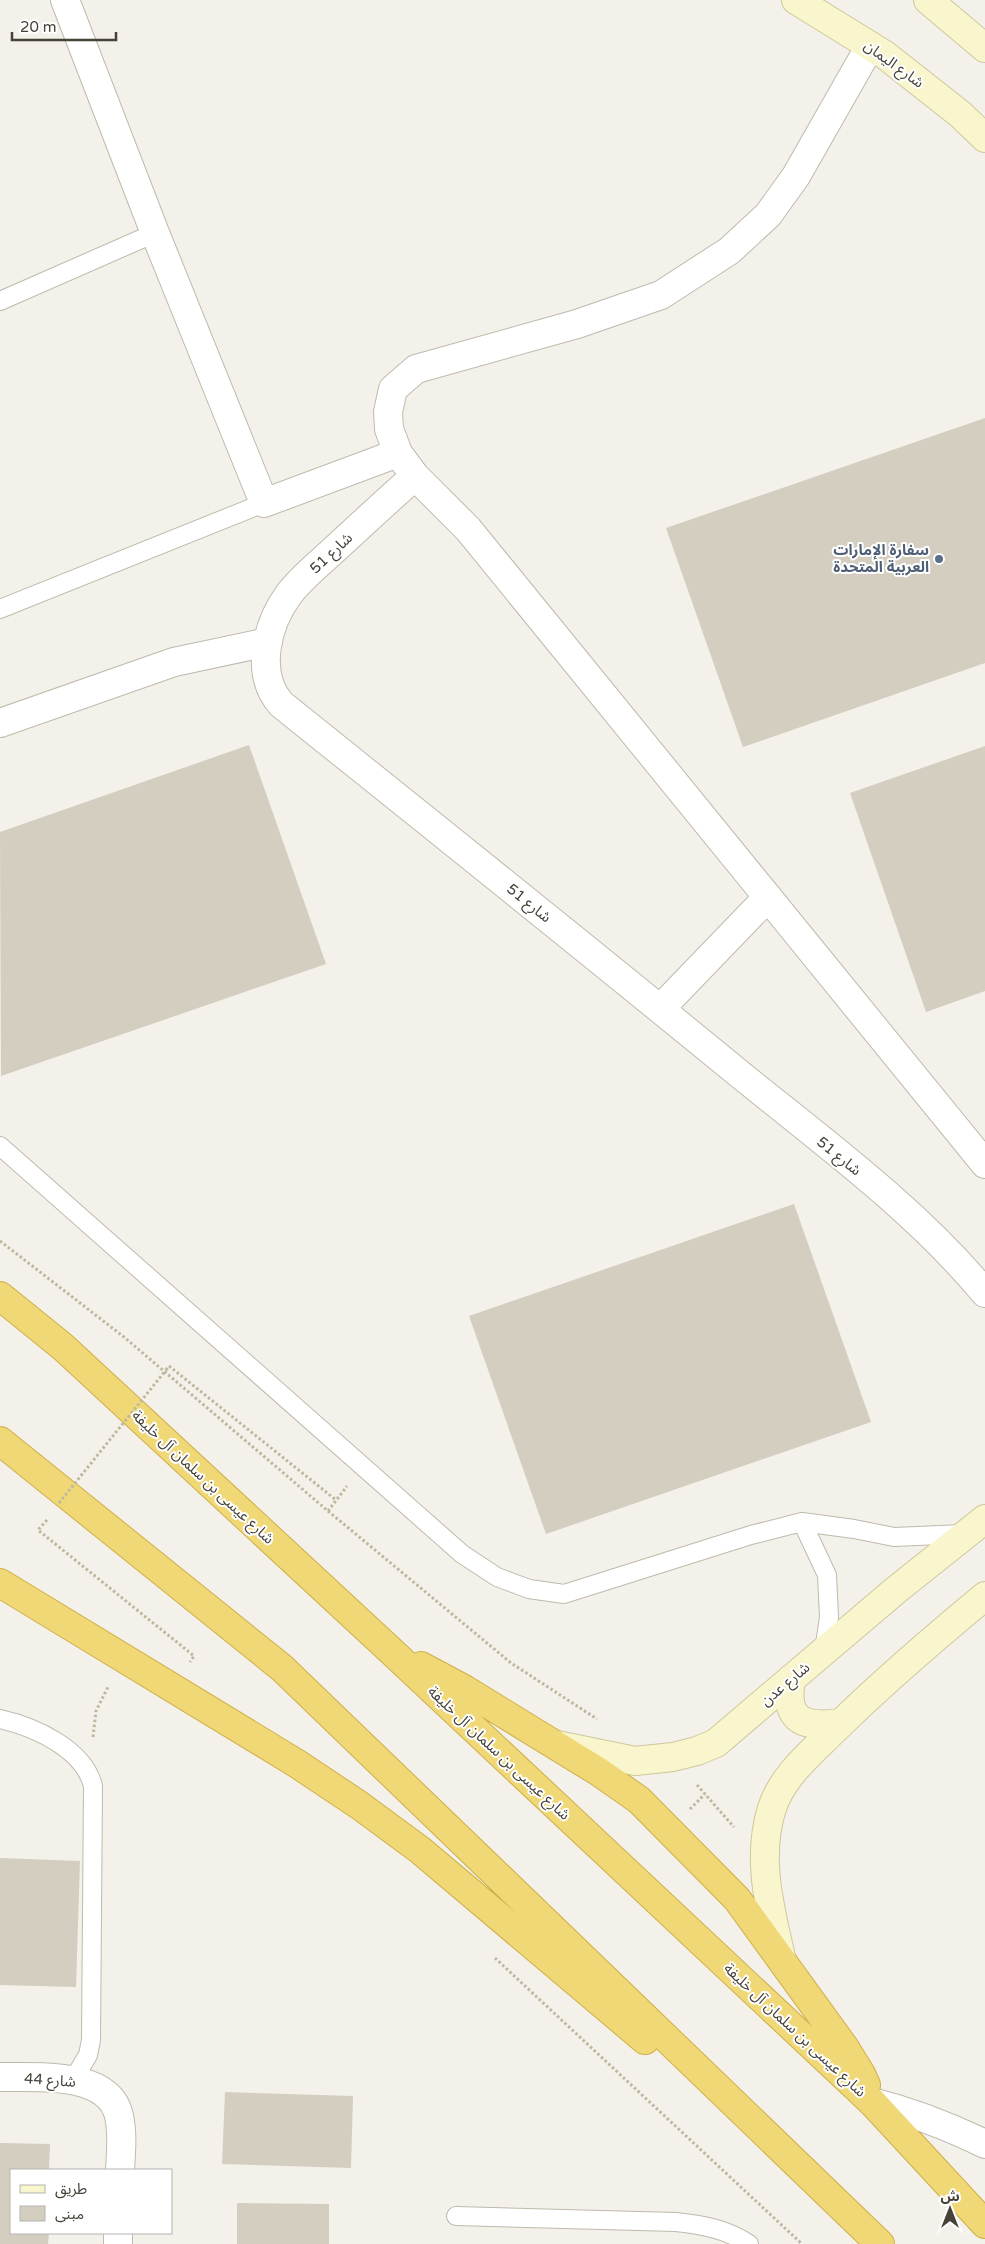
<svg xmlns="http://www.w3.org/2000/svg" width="985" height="2244" viewBox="0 0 985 2244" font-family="'Varela Round','Noto Sans Arabic',sans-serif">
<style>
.building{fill:#d3cec0}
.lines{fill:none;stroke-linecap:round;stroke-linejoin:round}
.lane-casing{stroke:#bebaad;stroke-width:20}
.street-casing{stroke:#bebaad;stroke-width:30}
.secondary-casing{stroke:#cec89d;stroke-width:30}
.highway-casing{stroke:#cfaf48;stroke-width:30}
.path{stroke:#beb79f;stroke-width:3;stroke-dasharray:2.5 2.5;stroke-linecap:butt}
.lane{stroke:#fff;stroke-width:18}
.street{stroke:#fff;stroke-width:28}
.secondary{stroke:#f9f5cd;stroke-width:28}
.highway{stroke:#f0d877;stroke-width:28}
.path-bridge{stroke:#beb79f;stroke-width:3;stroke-dasharray:2.5 2.5;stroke-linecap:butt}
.service-dot{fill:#5c6f8a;stroke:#fff;stroke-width:2}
.labels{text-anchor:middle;stroke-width:4;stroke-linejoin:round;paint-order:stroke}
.street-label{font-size:15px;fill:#464238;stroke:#fff}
.service-label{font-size:15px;font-weight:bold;fill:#4e5e75;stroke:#fff;text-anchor:end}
</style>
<rect width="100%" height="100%" fill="#f3f1e9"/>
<path class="building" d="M985,418V663L743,747L666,528Z
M249,745L326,964L1,1076L0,832Z
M985,746V991L926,1012L850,793Z
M794,1204L871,1422L546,1534L469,1316Z
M0,1858L80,1861L76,1987L0,1985Z
M225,2092L353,2096L351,2168L222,2164Z
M0,2143L50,2144L49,2170H11V2233H49L48,2244H0Z
M237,2203L329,2204V2244H237Z"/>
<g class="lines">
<g class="lane-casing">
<path id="lane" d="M0,301L155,233
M0,609L264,503
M0,1146L462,1554L497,1577L529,1589L564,1594L751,1535L802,1522L854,1529L894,1537L964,1534
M802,1522L827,1575L829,1617L824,1651
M0,1719C35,1727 84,1749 93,1786L91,2040L88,2055L73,2080
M456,2216L676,2222C703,2225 726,2229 749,2244"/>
</g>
<g class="street-casing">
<path id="street" d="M65,0L155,233L264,503L398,453
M415,476L398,453L389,429L388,412L393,389L416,369L577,324L661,295L729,251L768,215L796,176L870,46
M0,723L174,662L268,642
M660,1009L768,897
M985,1164L468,529L415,476C388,500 362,524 336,548C320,563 302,577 289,594C267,624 254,673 281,704C433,826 586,948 737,1072C823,1142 914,1208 985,1293
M0,2077C35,2078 109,2070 119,2116C123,2134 121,2153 120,2170
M872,2102C912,2112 948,2126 985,2144
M118,2244V2233"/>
</g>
<g class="secondary-casing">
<path id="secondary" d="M796,0L885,55L960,114L985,138
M928,0L985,48
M791,1679C784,1721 803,1728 841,1723
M557,1745L635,1761L673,1757L697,1751L716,1743L896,1590L985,1519
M781,1957C770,1908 756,1858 772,1808C783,1775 811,1753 835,1729C883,1682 933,1639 985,1596"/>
</g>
<g class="highway-casing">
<path id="highway" d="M0,1296L63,1347L389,1649L872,2102L985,2224
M0,1441L282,1668L880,2244
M0,1583L296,1763L359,1805L420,1850L645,2040
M421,1666L464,1689L599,1772L639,1800L737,1899L845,2048L861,2074L866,2085"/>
</g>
<path class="path" d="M0,1241L124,1337L328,1511L347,1486
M166,1370L169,1366L336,1500
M328,1511L511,1663L597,1719
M47,1520L38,1530L194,1656L190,1662
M93,1737L96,1711L108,1687
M697,1785L734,1827
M690,1809L705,1794
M495,1958L802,2244"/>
<use href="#lane" class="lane"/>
<use href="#street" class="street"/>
<use href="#secondary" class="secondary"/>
<use href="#highway" class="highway"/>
<path class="path-bridge" d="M59,1503L166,1370"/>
</g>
<circle class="service-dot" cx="939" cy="559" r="5"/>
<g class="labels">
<g class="street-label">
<text transform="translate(894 64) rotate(36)" y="5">شارع اليمان</text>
<text transform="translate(331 553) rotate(-43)" y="5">شارع 51</text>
<text transform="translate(529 903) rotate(39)" y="5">شارع 51</text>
<text transform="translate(839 1156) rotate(39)" y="5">شارع 51</text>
<text transform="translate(203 1477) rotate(43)" y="5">شارع عيسى بن سلمان آل خليفة</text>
<text transform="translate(785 1684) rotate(-40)" y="5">شارع عدن</text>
<text transform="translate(499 1753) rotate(43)" y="5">شارع عيسى بن سلمان آل خليفة</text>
<text transform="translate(795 2030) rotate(43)" y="5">شارع عيسى بن سلمان آل خليفة</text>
<text transform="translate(50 2080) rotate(4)" y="5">شارع 44</text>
</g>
<g class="service-label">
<text x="929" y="555">سفارة الإمارات<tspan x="929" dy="17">العربية المتحدة</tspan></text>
</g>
</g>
<rect x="10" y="2169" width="162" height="65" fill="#ffffff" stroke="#b5b3af"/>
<rect x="20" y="2185" width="25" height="8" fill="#f9f5cd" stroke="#b5b3af"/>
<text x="55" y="2194" font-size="15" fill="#464238">طريق</text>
<rect x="20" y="2206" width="25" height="15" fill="#d3cec0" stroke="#b5b3af"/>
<text x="55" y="2219" font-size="15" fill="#464238">مبنى</text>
<g transform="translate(950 2209)" stroke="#ffffff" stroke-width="4" paint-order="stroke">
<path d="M0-4L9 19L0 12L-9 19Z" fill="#464238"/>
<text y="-8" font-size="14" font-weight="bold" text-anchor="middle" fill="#464238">ش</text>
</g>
<path d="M12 32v8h104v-8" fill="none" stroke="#464238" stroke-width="2.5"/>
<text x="20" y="32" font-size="15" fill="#464238" stroke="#ffffff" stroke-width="4" paint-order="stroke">20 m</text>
</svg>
